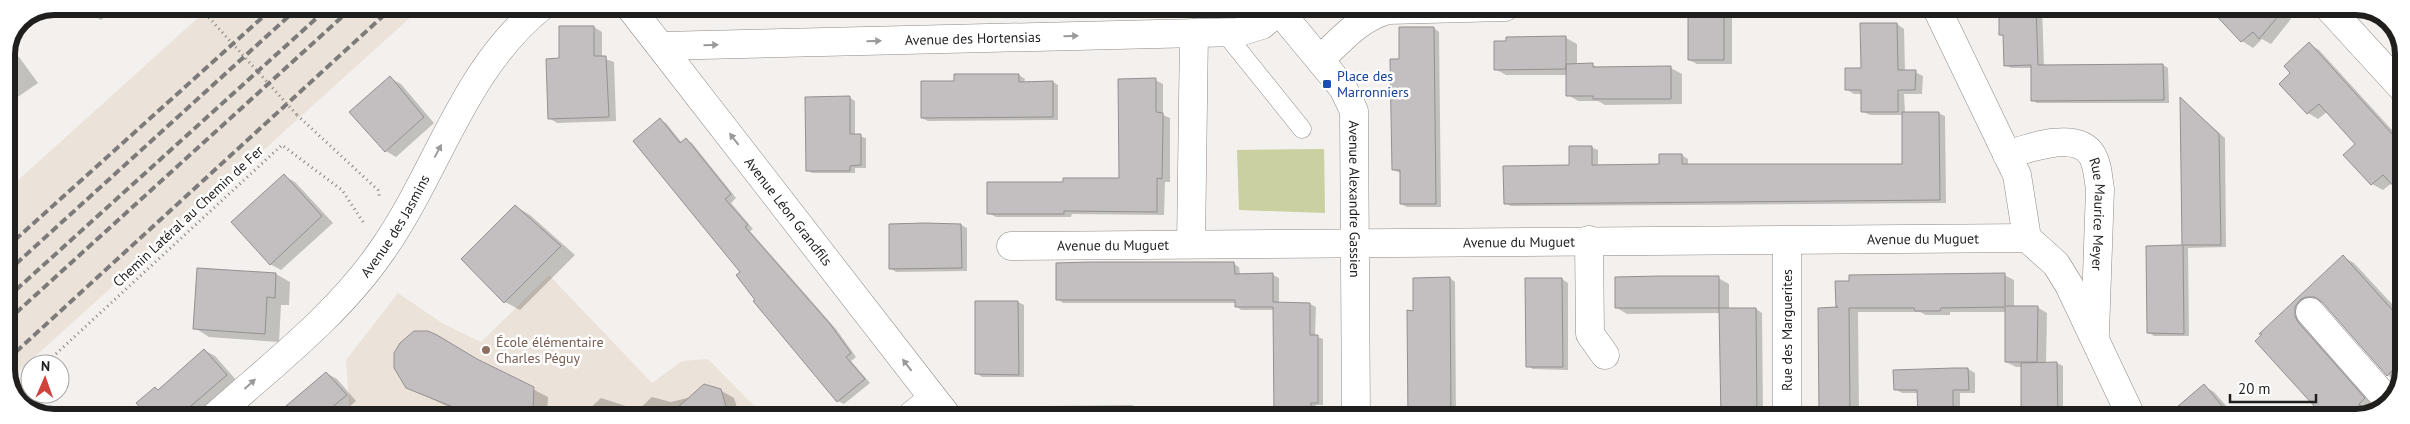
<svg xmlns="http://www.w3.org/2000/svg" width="2410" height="424" viewBox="0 0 2410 424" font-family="'PT Sans',sans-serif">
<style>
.built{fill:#ebe3da}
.green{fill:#cad09f}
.shadow{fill:#0003}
.building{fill:#c3bfc0;stroke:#949091}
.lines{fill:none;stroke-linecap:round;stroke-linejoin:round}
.service-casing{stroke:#8d8a87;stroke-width:19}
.minor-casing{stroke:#8d8a87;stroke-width:29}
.path{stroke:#83817f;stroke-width:3;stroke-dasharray:1 4;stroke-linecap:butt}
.service{stroke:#fff;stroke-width:18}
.minor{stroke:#fff;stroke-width:28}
.rail{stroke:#7d7b7a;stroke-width:4;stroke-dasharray:8 4;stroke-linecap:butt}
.path-bridge{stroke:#83817f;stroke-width:3;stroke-dasharray:1 4;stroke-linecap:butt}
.oneway{fill:#9b9a9a}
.transit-dot{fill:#1a4fb4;stroke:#fff;stroke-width:2}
.education-dot{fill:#8d6e63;stroke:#fff;stroke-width:2}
.labels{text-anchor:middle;stroke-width:5;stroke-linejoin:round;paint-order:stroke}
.street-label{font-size:14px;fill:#201f1e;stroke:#fff}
.transit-label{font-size:14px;fill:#164399;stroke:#fff;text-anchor:start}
.education-label{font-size:14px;fill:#785e54;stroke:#fff;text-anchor:start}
.rim{fill:none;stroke:#201f1e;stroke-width:6}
</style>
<rect width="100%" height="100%" fill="#f3f0ed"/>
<path class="built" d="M211,6H423L9,380L7,376L6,191Z
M549,275L652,383L682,361L708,359L765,417H350L346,360L398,293L442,323L481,342Z"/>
<path class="green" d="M1324,149L1325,213L1239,210L1237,150Z"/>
<path class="shadow" d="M84,6H117L101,20L90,13Z
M824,6H895V12H830Z
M1161,6V10H1097L1092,6Z
M1689,7H1860V11H1814V16L1786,17L1778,11L1732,13V64H1697L1689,60Z
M2000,7H2042L2044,66L2163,65L2168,68L2169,103H2037L2032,100V68H2011L2005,65V37L2000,35Z
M2221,7H2280L2291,19L2271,44L2262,39L2253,48L2242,41L2215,12Z
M1897,24L1904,29L1905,71L1915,72L1923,76L1922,94H1904L1905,113H1938L1945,116L1946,203L1511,206L1505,203L1570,167L1591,147L1598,150V166H1661L1682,155L1688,159V165H1904L1903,115H1870L1862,111V94H1854L1846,89Z
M594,27L602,32V58L614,62L616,121L557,123L549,118L560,59Z
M1434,28L1439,32L1441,207H1407L1401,204V173L1393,170L1400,60Z
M1566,38L1577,44V65H1592L1599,68H1671L1682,74V104L1605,105L1598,101H1578L1568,95V75H1506L1495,69Z
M2309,44L2319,50L2403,142V195L2392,183L2383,190L2372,184L2345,155L2357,144L2327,112L2318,119L2308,113L2292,73Z
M9,51L19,57L38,83L6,105V54Z
M1019,75L1025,79L1024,83L1053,82L1058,85V120L928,121L922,118L955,82Z
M390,78L401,84L434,123L396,157L386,151Z
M1155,80L1163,84V115L1170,118V182H1165L1164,215L1072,214L1071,217H996L988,213L1064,183L1120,179Z
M849,97L855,101V135L866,138V168H855V173H812L807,170Z
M2181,99L2225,138L2226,247L2188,248L2189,336H2154L2149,333L2148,247L2183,246Z
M660,120L666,123L682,143L686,140L692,143L736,198L731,203L753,229L750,231L836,329L856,357L851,361L870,383L844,404L838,401L757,300Z
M284,176L295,182L333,223L281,270L270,264Z
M515,206L530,215L575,255L520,310L505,302L463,259Z
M961,225L967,228V271L896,272L890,268Z
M2343,257L2354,263L2403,316V376L2398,386L2324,303L2318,302L2378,409L2356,418H2318L2322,413L2261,334Z
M1234,264L1239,267L1240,275H1273L1279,278V304H1310L1316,307L1315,336L1323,339V405H1316V418H1275L1274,310H1241L1236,306V303H1063L1058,299Z
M276,274L290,282L289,305H281L279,342L209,337L195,328Z
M2004,275L2014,280V307H2037L2047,313L2046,363H2057L2063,366V418H2023L2022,367H2016L2006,362V312H1950V315H1926L1920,312H1858L1859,416H1829L1820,411L1840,309L1837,307Z
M1450,278L1455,282L1456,418H1409L1414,312Z
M1718,278L1729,284V309H1756L1762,313L1763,418H1722L1721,313L1627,314L1617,308Z
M1527,279H1562L1568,283V370L1533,369L1528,366Z
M976,302H1018L1024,305V377H982L976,373Z
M204,350L215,356L237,381L196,417H134L159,391Z
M482,363L548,397L547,417H438L453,409L407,387L395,368Z
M1968,369L1975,373V393H1960V418H1919V393H1902L1895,389Z
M326,373L337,379L356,401L338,417H275Z
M2204,386L2214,392L2237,418H2175Z
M720,390L734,398L740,417H585L587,411L601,398L638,410L652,397L671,402Z
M1132,405L1137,408V418L1044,417V406Z
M1591,410H1654L1674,418H1578V414H1591Z"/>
<path class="building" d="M1688,7H1724V60H1688Z
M1999,7H2036L2038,65L2163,64L2164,100L2031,101V65L2004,66L2003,35H1999Z
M2208,7H2286L2259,39L2253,32L2241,42Z
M1860,23H1897L1898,70H1916L1915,90H1898V112H1861V90H1845V68H1861Z
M559,26H594V56H606L609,117L548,119L546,59L559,58Z
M1399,27H1434L1436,204H1400V170H1392L1390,59H1399Z
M1566,36V69L1494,70V41H1506V37Z
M2309,42L2403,146V196L2383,175L2371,185L2343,155L2355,144L2319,104L2307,114L2279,84L2290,73L2284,66Z
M1593,63V67L1671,66V99H1593V96H1566V64Z
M954,74H1019V82L1053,81V117L921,118V81H954Z
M390,76L424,117L385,152L349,112Z
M1156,78V112L1163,113V125L1162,179L1157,178V212L1064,211V214H987V182H1063V178H1119L1118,79Z
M850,96V134H861V165L850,166V171H806L805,97Z
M2180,97L2219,134L2221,245H2183L2184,334L2147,333L2146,246L2182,245Z
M1902,112H1939L1940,200L1504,204L1503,166L1569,165V146H1592V165L1659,164V154H1682V164H1902Z
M660,118L680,143L686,138L731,194L725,199L748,225L745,227L830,324L851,353L846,357L865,379L837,402L753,301L755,300L736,275L740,272L633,141Z
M284,174L322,216L270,265L231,222Z
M515,205L561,246L504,303L461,259Z
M925,223L961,224L962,268L889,269V224Z
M2343,255L2403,322V359L2387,376L2322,302L2315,297H2306L2300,300L2295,307V316L2298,322L2365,398L2359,404L2368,413L2356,418H2325L2255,341L2262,334H2259Z
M1089,262H1234L1235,274L1273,273V302L1310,303V335H1318V403H1311V418H1274L1273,307H1235V300H1056V263Z
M197,268L276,273L275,298L267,297L265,334L193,329Z
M2005,273V306H2038L2037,362H2005V307L1941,308L1940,311H1915L1914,308H1849L1850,411H1819L1818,308L1838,307H1836L1835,281H1849V275Z
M1660,276H1719V308H1615V277Z
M1450,277L1451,418H1408L1407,310L1413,311V278Z
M1525,278H1562L1563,367H1526Z
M975,301H1018L1019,375L975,374Z
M1719,308H1756L1757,418H1721Z
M414,331H428L437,335L477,359L534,387L533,410L520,417H436L453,407L406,388L394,368V353L400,343Z
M204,349L227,375L178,417H149L136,403L155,387L158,390Z
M2057,362L2058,418H2021V363Z
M1954,368H1968L1969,390H1953V418H1918L1917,390H1894L1893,370Z
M326,372L347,395L320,417H273Z
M704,384L721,389L729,417H667Z
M2204,384L2232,418H2164Z"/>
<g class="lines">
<g class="service-casing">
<path id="service" d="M1224,32L1302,129
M902,417L930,394"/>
</g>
<g class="minor-casing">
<g id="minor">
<path id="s1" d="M629,6L948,417"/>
<path id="s2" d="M1275,6L1343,88L1354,111L1356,418"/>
<path d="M1936,7L2017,175L2027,238L2056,264L2069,285L2132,418"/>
<path d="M2328,7L2403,89"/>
<path id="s3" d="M662,46L1239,32L1262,25L1278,11"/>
<path d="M1320,60C1341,40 1359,18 1388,10L1505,7"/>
<path id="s4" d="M2007,155C2028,148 2077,130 2092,155C2098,165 2098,178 2100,189L2095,333"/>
<path d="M1589,240L1590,334L1605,355"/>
<path d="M1191,244L1194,33"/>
<path id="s5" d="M1011,246L2027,238"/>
<path d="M2310,312L2389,402"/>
<path id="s6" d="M214,417C272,365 339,314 383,249C439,168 463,70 542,6"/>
<path d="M1787,418V241"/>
</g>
</g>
<path class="path" d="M199,6L202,10
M297,115L378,190L380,199
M45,364L282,145L342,190L365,225
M15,392L30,378"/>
<use href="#service" class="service"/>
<use href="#minor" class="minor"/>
<path class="rail" d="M6,248L275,6
M7,272L300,6
M7,298L330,6
M7,321L354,6
M7,360L394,6"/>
<path class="path-bridge" d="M202,10L297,115"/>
</g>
<defs><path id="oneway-solid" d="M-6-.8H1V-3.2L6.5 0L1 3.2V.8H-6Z" transform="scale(1.25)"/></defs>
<g class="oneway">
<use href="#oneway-solid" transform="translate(1071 36) rotate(-1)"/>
<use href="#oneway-solid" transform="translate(874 41) rotate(-1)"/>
<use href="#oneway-solid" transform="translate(711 45) rotate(-1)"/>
<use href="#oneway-solid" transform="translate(734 139) rotate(-128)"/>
<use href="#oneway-solid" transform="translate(438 151) rotate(-62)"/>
<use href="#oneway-solid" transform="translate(907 365) rotate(-128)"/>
<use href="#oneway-solid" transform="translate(250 384) rotate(-42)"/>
</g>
<rect class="transit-dot" x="1322" y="79" width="10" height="10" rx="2.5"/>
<circle class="education-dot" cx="486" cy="350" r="5"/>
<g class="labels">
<g class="street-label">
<text dy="5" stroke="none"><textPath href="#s3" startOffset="311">Avenue des Hortensias</textPath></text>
<text dy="5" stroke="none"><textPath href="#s2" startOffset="220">Avenue Alexandre Gassien</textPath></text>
<text dy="5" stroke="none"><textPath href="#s1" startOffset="260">Avenue Léon Grandfils</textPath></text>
<text transform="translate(188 216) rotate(-43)" y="5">Chemin Latéral au Chemin de Fer</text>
<text dy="5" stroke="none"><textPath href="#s4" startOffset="151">Rue Maurice Meyer</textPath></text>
<text dy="5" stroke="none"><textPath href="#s6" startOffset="265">Avenue des Jasmins</textPath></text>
<text dy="5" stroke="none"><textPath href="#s5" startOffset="912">Avenue du Muguet</textPath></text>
<text dy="5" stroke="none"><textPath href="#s5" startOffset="508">Avenue du Muguet</textPath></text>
<text dy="5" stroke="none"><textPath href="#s5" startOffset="102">Avenue du Muguet</textPath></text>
<text transform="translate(1787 330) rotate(-90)" y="5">Rue des Marguerites</text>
</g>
<g class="transit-label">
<text x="1337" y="81">Place des<tspan x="1337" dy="16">Marronniers</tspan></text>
</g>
<g class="education-label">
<text x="496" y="347">École élémentaire<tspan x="496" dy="16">Charles Péguy</tspan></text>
</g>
</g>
<path d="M0 0H2410V424H0ZM54 15H2356A39 39 0 0 1 2395 54V370A39 39 0 0 1 2356 409H54A39 39 0 0 1 15 370V54A39 39 0 0 1 54 15Z" fill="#fff" fill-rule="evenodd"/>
<path class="rim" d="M54 15H2356A39 39 0 0 1 2395 54V370A39 39 0 0 1 2356 409H54A39 39 0 0 1 15 370V54A39 39 0 0 1 54 15Z"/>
<g transform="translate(45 379) rotate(2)"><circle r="24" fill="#ffffff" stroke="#a6a5a5"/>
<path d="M0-4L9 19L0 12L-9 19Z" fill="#d1423d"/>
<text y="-8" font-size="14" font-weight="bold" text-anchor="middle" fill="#201f1e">N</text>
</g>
<path d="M2230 394v8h86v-8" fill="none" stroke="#201f1e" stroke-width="2.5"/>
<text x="2238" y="394" font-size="15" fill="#201f1e" stroke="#ffffff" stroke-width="4" paint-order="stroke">20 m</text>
</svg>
